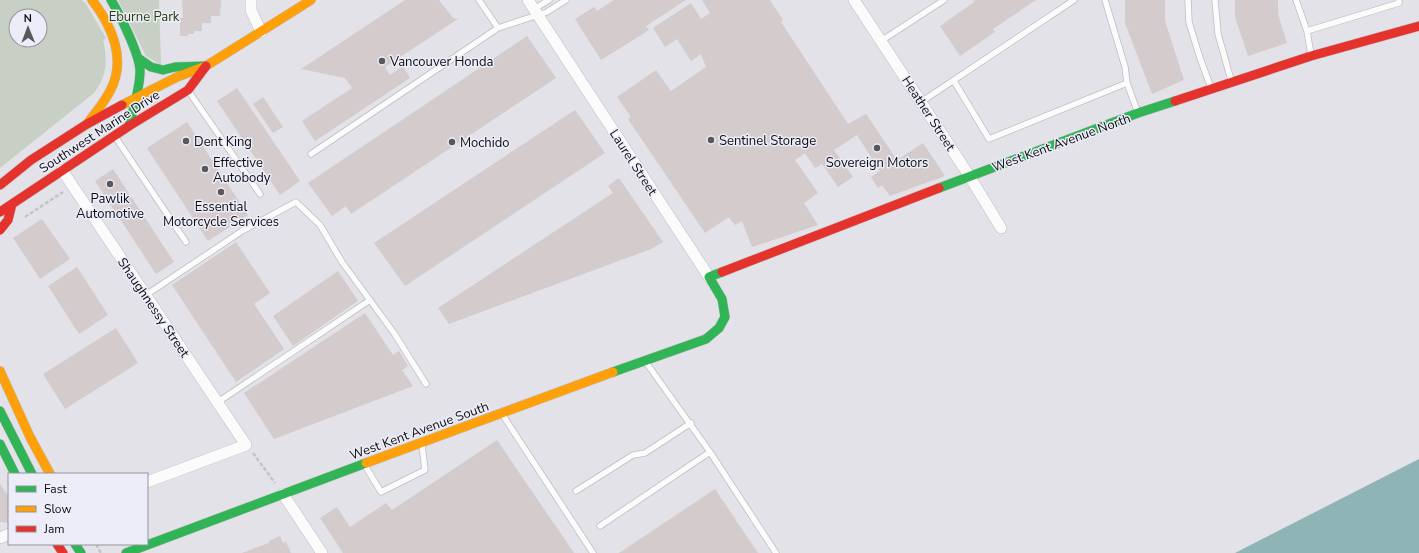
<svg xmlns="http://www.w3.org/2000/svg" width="1419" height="553" viewBox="0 0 1419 553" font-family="'Nunito Sans',sans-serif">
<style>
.green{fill:#c8d0c5;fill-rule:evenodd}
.water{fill:#8fb4b6}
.building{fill:#d3cbcc}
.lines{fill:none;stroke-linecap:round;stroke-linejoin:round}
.lane-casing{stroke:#bdbdc2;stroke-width:7}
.street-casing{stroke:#bdbdc2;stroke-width:12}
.fast-casing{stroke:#bdbdc2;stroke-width:10}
.slow-casing{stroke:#bdbdc2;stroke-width:10}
.jam-casing{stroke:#bdbdc2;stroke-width:10}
.path{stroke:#c4c4c6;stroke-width:2.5;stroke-dasharray:4 2;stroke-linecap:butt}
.lane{stroke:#fbfbfc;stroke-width:5.5}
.street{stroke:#fbfbfc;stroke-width:11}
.fast{stroke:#30b455;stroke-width:9}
.slow{stroke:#ff9f0a;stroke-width:9}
.jam{stroke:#e5322d;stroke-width:9}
.poi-dot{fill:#58585c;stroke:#ecedf8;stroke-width:1.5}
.labels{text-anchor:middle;stroke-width:3;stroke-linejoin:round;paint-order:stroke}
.park-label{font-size:13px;fill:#243f08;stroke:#ecedf8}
.poi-label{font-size:13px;fill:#0d0d11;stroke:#ecedf8;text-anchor:start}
.street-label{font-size:13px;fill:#0d0d11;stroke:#ecedf8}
</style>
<rect width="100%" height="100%" fill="#e2e2e8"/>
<path class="green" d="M0,0H82L86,4L106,38L103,40C108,61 107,76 94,93L0,168ZM16,16H40V40H16Z
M118,0H159L161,65L146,56Z"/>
<path class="water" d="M1419,459V553H1235Z"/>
<path class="building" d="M182,0H221L220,16H211V23H202V31H194V34H188V36H180V18H183Z
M405,0H439L453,18L458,19L385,67L390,75L403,66L410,78L315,141L302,121L352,88L345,78L301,69Z
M614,0H686L646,26L649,30L601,60L575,19L594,7L597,11Z
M702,0H770L783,20L781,22L848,124L866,114L897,160L923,143L945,176L890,196L882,185L878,188L871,177L880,171L857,135L834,150L853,177L838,187L822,164L815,168L805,153L795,160L818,193L804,203L818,225L752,247L742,221L735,225L729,217L705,233L628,119L631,117L617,97L656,70L671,91L706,67L701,54L691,61L677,39L665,47L653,28L691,3L701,19L710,13Z
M973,0H1036L993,29L995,32L960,56L940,26L974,2Z
M1125,0H1165V21L1184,80L1152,94L1125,23Z
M1235,0H1278V14L1287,43L1248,56L1235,17Z
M527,36L556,78L351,214L346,206L332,216L308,183Z
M237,88L300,181L280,195L217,101Z
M263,97L283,127L273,133L253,104Z
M575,110L605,153L405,286L374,243Z
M187,122L248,215L208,241L147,148Z
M113,169L174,262L156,274L95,181Z
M619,178L663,242L651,249L449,324L438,308L613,193L608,186Z
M42,219L70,259L40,279L13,238Z
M236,242L270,293L254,304L284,349L236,382L172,285Z
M77,267L108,315L79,334L48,286Z
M338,271L358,301L293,346L273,316Z
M365,313L393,355L399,351L408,366L402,370L413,386L274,439L244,393Z
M116,328L138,363L65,409L43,374Z
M497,440L574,553H343L320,518L337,507L350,527L386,503L392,510Z
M0,484L9,497V523L0,522Z
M715,489L758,553H619Z
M280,536L283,543L286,542L291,553H242L269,543V541Z"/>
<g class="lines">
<g class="lane-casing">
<path id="lane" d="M479,0L498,28
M1105,0L1125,67L1127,83L1138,113
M1188,0L1189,22L1199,55L1211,88
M1215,0L1218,34L1231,80
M1296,0L1307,31L1311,55
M534,9L549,0
M1307,31L1399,3V0
M881,41L944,0
M954,81L989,139L1127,83
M189,92L260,194
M921,102L1074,0
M116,138L186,242
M311,154L498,28L547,12L566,0
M146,295L242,231L296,202L320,225L342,262L394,333L426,384
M645,361L710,452L776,553
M218,402L370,300
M502,414L593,553
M364,464L381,492L425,470L422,445
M576,491L633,455L645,453L691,423
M600,526L710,452"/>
</g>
<g class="street-casing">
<path id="street" d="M251,0V10L261,32
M528,0L709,277
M854,0L970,177L1001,228
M62,170L246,445L147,482
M283,494L322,553
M0,538L9,534"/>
</g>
<g class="fast-casing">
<path id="fast" d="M111,0C120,15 140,55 140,71C140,89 133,109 129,126
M138,58L151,67L163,70L175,67L206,66
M939,188L1138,113L1175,101
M613,372L706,339L719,328L725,317L722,299L709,277L722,272
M0,411L32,474
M0,444L15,474
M75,544L81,553
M126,553L366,463"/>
</g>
<g class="slow-casing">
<path id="slow" d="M122,105L177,77L206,66L311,0
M87,124C95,113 104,103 110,91C127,60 112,26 92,0
M0,371L30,437L50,474
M366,463L613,372"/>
</g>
<g class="jam-casing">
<path id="jam" d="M1175,101L1311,56L1419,26
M0,185L31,160L87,124L122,105
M0,212L129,126L188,90L206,66
M0,230L8,220L12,204
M722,272L939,188
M57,544L63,553"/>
</g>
<path class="path" d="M25,217L63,192
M253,453L275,483
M96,544L101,553"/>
<use href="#lane" class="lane"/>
<use href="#street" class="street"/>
<use href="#fast" class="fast"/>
<use href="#slow" class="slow"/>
<use href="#jam" class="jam"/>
</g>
<g class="poi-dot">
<circle cx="382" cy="61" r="4"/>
<circle cx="711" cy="140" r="4"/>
<circle cx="186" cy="141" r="4"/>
<circle cx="452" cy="142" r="4"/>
<circle cx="877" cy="148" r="4"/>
<circle cx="205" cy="169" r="4"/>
<circle cx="110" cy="184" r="4"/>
<circle cx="221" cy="192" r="4"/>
</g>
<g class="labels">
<g class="park-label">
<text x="144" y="21">Eburne Park</text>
</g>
<g class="poi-label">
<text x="390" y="66">Vancouver Honda</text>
<text x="719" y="145">Sentinel Storage</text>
<text x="194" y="146">Dent King</text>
<text x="460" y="147">Mochido</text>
<text x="213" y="167">Effective<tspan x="213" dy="15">Autobody</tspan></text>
<text x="877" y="167" text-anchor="middle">Sovereign Motors</text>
<text x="110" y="203" text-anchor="middle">Pawlik<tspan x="110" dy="15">Automotive</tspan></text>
<text x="221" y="211" text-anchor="middle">Essential<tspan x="221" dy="15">Motorcycle Services</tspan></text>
</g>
<g class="street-label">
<text transform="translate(929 113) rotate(57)" y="5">Heather Street</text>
<text transform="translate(99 131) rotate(-33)" y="5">Southwest Marine Drive</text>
<text transform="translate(1061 142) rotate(-20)" y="5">West Kent Avenue North</text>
<text transform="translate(634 162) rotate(57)" y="5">Laurel Street</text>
<text transform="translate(154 307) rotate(56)" y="5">Shaughnessy Street</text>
<text transform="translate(419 430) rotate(-20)" y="5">West Kent Avenue South</text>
</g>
</g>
<rect x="8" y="473" width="140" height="72" fill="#ecedf8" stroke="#93939c"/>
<rect x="16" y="486" width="20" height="6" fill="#30b455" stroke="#93939c"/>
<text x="44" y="493" font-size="12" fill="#0d0d11">Fast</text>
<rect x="16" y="506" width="20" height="6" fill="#ff9f0a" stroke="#93939c"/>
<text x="44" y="513" font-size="12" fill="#0d0d11">Slow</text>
<rect x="16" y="526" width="20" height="6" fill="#e5322d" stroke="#93939c"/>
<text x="44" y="533" font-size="12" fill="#0d0d11">Jam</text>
<g transform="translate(28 28) rotate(359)"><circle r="19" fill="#ecedf8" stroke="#93939c"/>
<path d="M0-3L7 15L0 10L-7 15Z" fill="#58585c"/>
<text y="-6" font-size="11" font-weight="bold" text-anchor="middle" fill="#0d0d11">N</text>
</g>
</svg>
